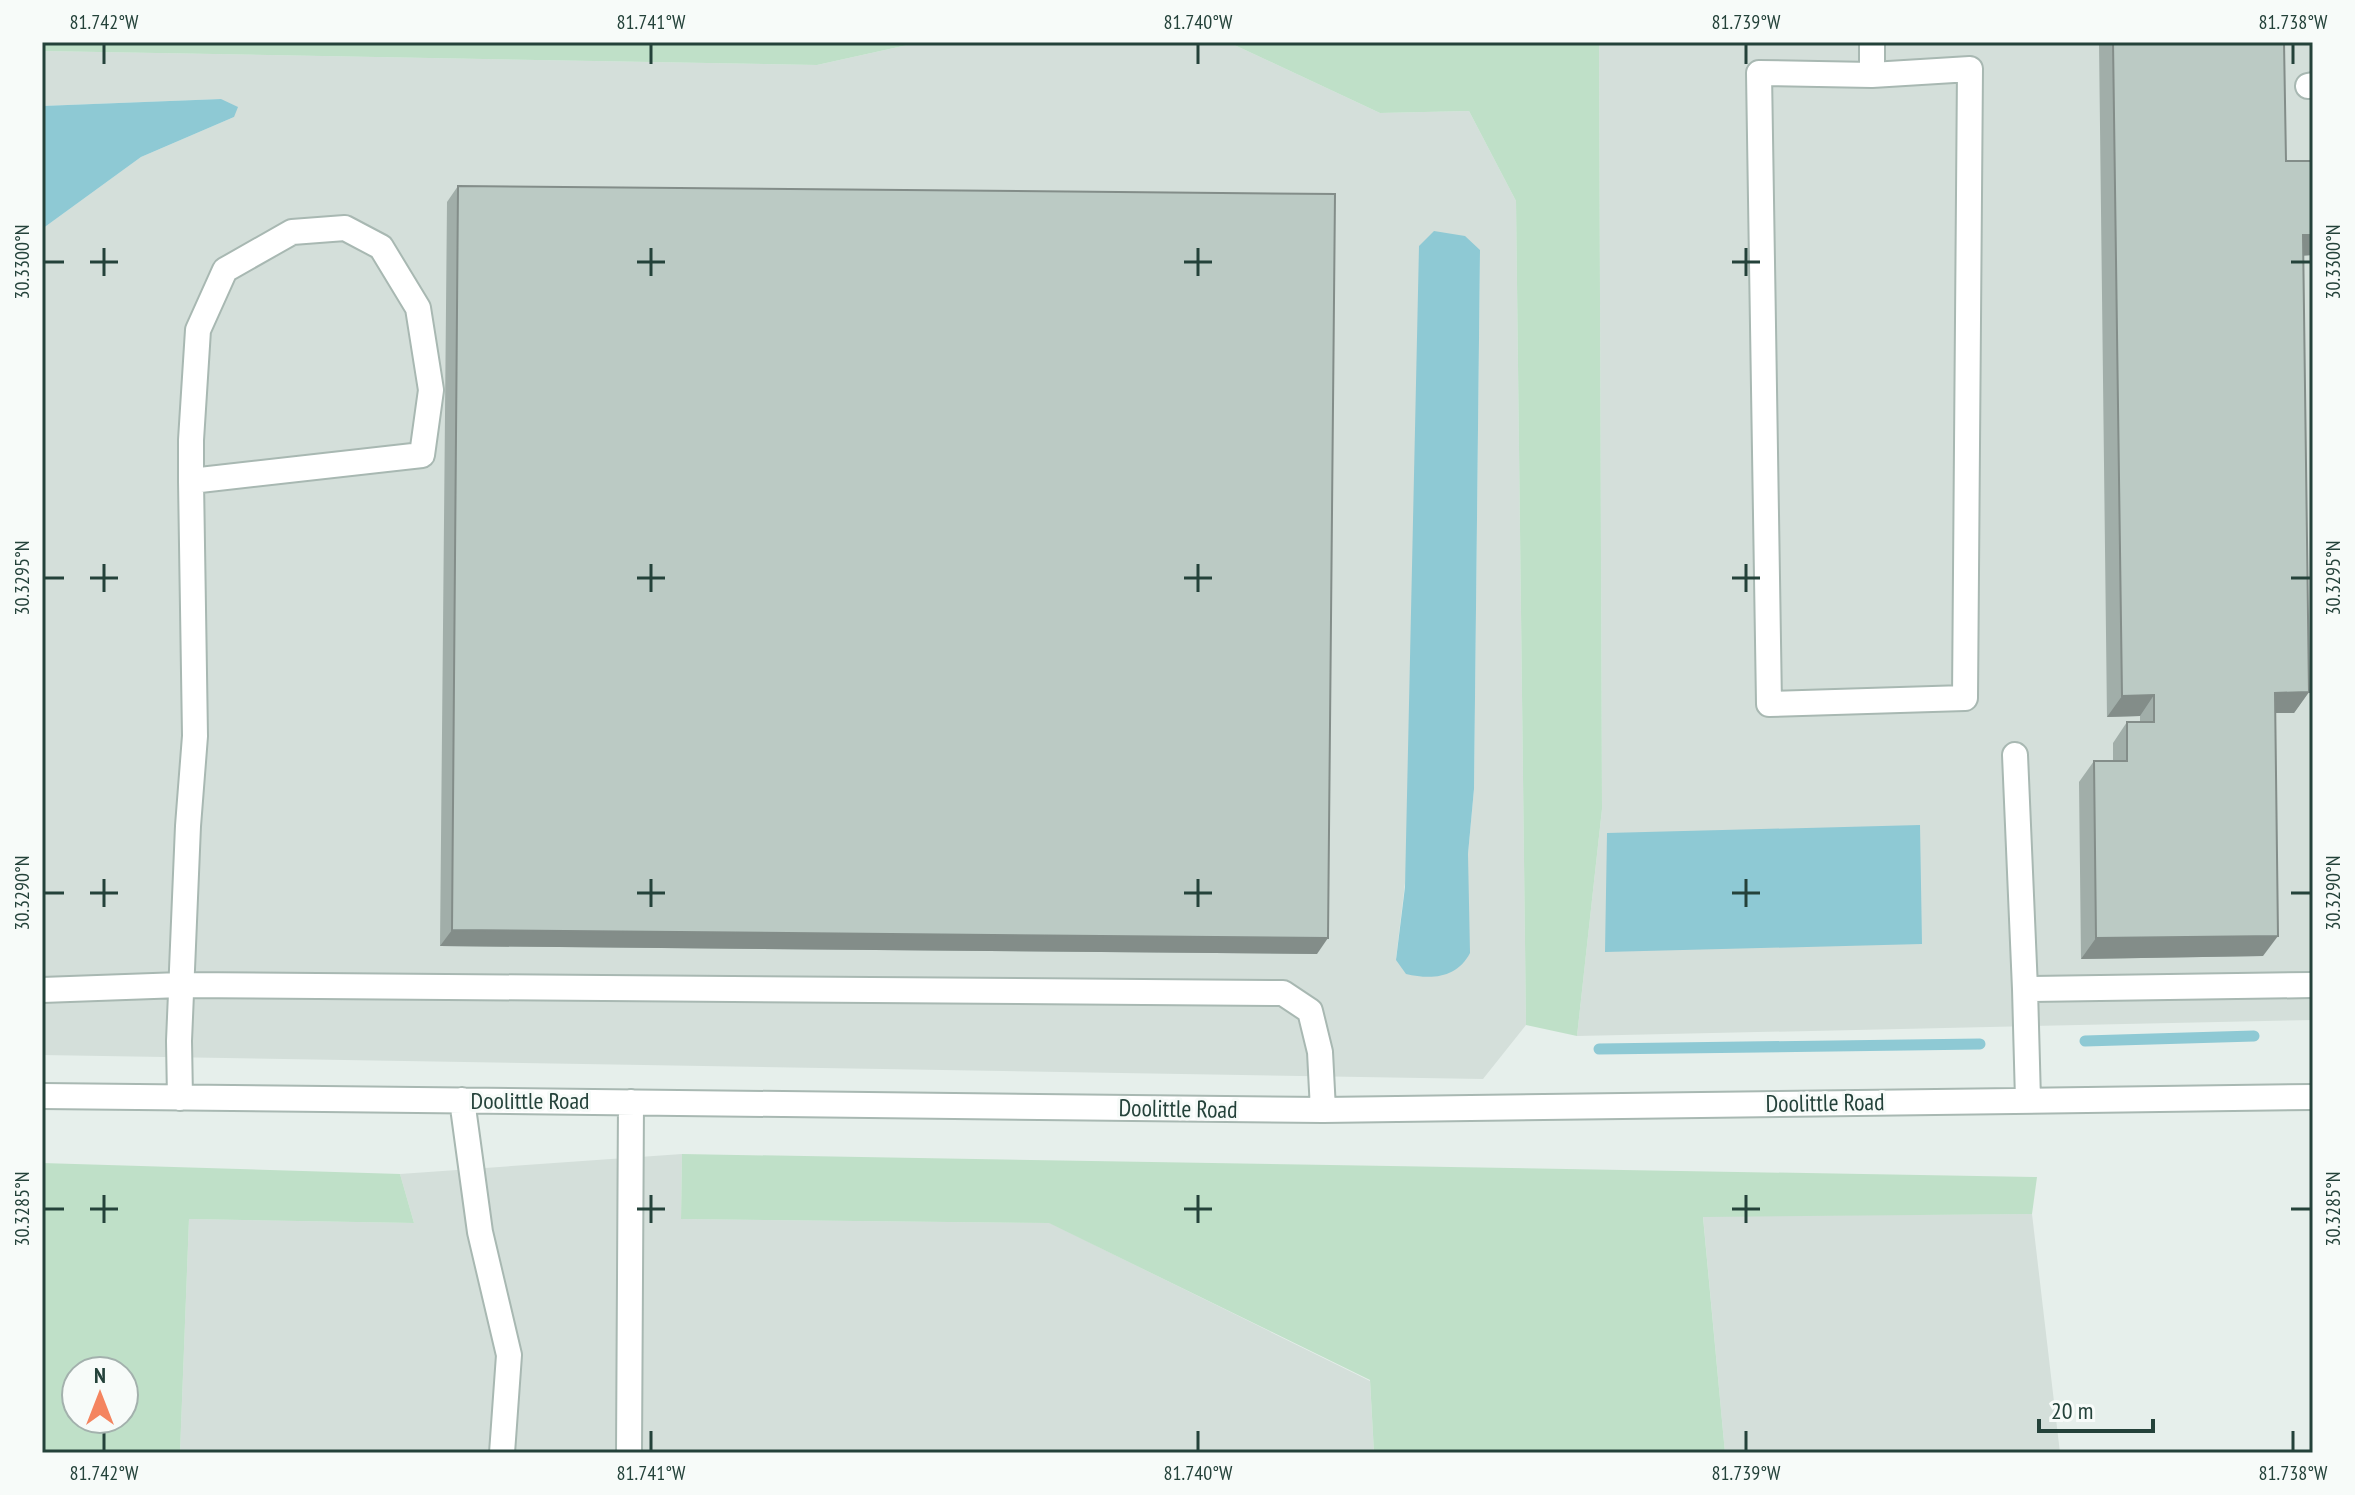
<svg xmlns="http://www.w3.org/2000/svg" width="2355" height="1495" viewBox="0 0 2355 1495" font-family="'PT Sans Narrow',sans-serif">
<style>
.built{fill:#d4dfda;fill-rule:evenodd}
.green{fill:#bfe0c8;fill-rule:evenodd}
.water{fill:#8ec9d4}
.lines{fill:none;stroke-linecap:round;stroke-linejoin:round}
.stream{stroke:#8ec9d4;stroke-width:11}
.minor-casing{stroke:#a8b8b2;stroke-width:28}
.minor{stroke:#fff;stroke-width:24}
.wall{fill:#a1aea9}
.shaded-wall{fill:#838d89}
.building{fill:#bbcac4;stroke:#838d89;stroke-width:2}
.ticks{fill:none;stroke:#24423a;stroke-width:3}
.labels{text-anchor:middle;stroke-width:6;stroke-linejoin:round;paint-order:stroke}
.street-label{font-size:24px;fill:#24423a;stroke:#f7fbf9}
.neatline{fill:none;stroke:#24423a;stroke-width:3}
.ticks-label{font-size:20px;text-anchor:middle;fill:#24423a}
</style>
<rect width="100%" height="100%" fill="#e6efeb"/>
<path class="built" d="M921,42H1228L1380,113L1469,111L1516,201L1526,1025L1483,1079L42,1055V229L141,157L234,117L221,99L42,106V51L817,65ZM1480,250L1474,789L1468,854L1396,959Z
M1599,42H2313V1020L1577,1036L1602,809Z
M682,1154L681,1219L1050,1223L1370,1381L1374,1453H180L189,1219L414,1223L400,1174Z
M2032,1214L2060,1453H1725L1703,1216Z"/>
<path class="green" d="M42,42H921L817,65L42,51Z
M1228,42H1599L1602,809L1577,1036L1526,1025L1516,201L1469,111L1380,113Z
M682,1154L2037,1177L2032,1214L1703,1217L1725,1453H1694L1693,1451L1663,1453H1374L1370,1380L1049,1223L681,1219Z
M42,1163L400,1174L414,1223L189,1219L180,1453H42ZM76,1371H124V1419H76Z"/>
<path class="water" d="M221,99L238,107L234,117L141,157L42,229V106Z
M1434,231L1465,236L1480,250L1474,789L1468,854L1470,953C1457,978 1432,980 1406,974L1396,960L1405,887L1419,246Z
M1920,825L1922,944L1605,952L1607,833Z"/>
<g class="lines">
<path class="stream" d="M2085,1041L2254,1036
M1599,1049L1980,1044"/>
<g class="minor-casing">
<path id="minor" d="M1970,69L1965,698L1769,704L1759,73L1872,75Z
M1872,75V42
M2308,86L2313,85
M2015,755L2025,989
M42,990L181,985L1283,993L1310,1011L1320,1052L1323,1110
M42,1096L1323,1110L2313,1097
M180,1098L179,1041L188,826L195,736L191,481V440L198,330L225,270L292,232L345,228L381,247L418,308L431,390L422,455L191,481
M462,1100L480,1232L509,1355L502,1453
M2028,1100L2025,989L2313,985
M629,1453L631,1102"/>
</g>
<use href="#minor" class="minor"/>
</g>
<path class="wall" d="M2099,42H2284L2286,161L2313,255L2303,256L2309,692L2294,713H2275L2263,956L2081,959L2079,782L2094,761H2113V743L2127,722H2140V716L2107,717Z
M458,186L1317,954L440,946L447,202Z"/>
<path class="shaded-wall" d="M2303,235H2313V255L2288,256Z
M2309,692L2294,713H2260L2275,693Z
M2154,695L2140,716L2107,717L2122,696Z
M452,930L1328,938L1317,954L440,946Z
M2278,936L2263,956L2081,959L2096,938Z"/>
<path class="building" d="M2113,42H2284L2286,161H2313V235H2303L2309,692L2275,693L2278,936L2096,938L2094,761H2127V722H2154V695L2122,696Z
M458,186L1335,194L1328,938L452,930Z"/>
<path class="ticks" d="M104,44V64M651,44V64M1198,44V64M1746,44V64M2293,44V64M104,248V276M651,248V276M1198,248V276M1746,248V276M44,262H64M90,262H118M637,262H665M1184,262H1212M1732,262H1760M2291,262H2311M104,564V592M651,564V592M1198,564V592M1746,564V592M44,578H64M90,578H118M637,578H665M1184,578H1212M1732,578H1760M2291,578H2311M104,879V907M651,879V907M1198,879V907M1746,879V907M44,893H64M90,893H118M637,893H665M1184,893H1212M1732,893H1760M2291,893H2311M104,1195V1223M651,1195V1223M1198,1195V1223M1746,1195V1223M44,1209H64M90,1209H118M637,1209H665M1184,1209H1212M1732,1209H1760M2291,1209H2311M104,1431V1451M651,1431V1451M1198,1431V1451M1746,1431V1451M2293,1431V1451"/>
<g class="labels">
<g class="street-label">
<text x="530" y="1109">Doolittle Road</text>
<text transform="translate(1825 1103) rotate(-1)" y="8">Doolittle Road</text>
<text transform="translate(1178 1109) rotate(1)" y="8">Doolittle Road</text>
</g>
</g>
<rect width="2355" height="1495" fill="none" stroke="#f7fbf9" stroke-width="88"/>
<g transform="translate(100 1395)"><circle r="38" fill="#f7fbf9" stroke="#a3b1ad" stroke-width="2"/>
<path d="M0-6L14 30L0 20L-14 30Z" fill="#f4845f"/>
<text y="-12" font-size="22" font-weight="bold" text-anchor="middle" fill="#24423a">N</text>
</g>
<path d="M2039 1419v12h114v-12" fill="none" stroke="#24423a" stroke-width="4"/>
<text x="2051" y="1419" font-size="24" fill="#24423a" stroke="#f7fbf9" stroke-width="6" paint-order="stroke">20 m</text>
<rect x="44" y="44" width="2267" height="1407" class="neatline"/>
<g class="ticks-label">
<text x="104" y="29">81.742°W</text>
<text x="651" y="29">81.741°W</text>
<text x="1198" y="29">81.740°W</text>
<text x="1746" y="29">81.739°W</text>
<text x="2293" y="29">81.738°W</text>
<text transform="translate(22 262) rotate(-90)" y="7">30.3300°N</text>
<text transform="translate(2333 262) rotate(-90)" y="7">30.3300°N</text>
<text transform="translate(22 578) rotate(-90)" y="7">30.3295°N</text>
<text transform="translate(2333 578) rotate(-90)" y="7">30.3295°N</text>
<text transform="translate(22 893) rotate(-90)" y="7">30.3290°N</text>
<text transform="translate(2333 893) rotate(-90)" y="7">30.3290°N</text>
<text transform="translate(22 1209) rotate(-90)" y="7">30.3285°N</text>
<text transform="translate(2333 1209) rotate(-90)" y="7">30.3285°N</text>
<text x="104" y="1480">81.742°W</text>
<text x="651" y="1480">81.741°W</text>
<text x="1198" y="1480">81.740°W</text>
<text x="1746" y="1480">81.739°W</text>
<text x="2293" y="1480">81.738°W</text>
</g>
</svg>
